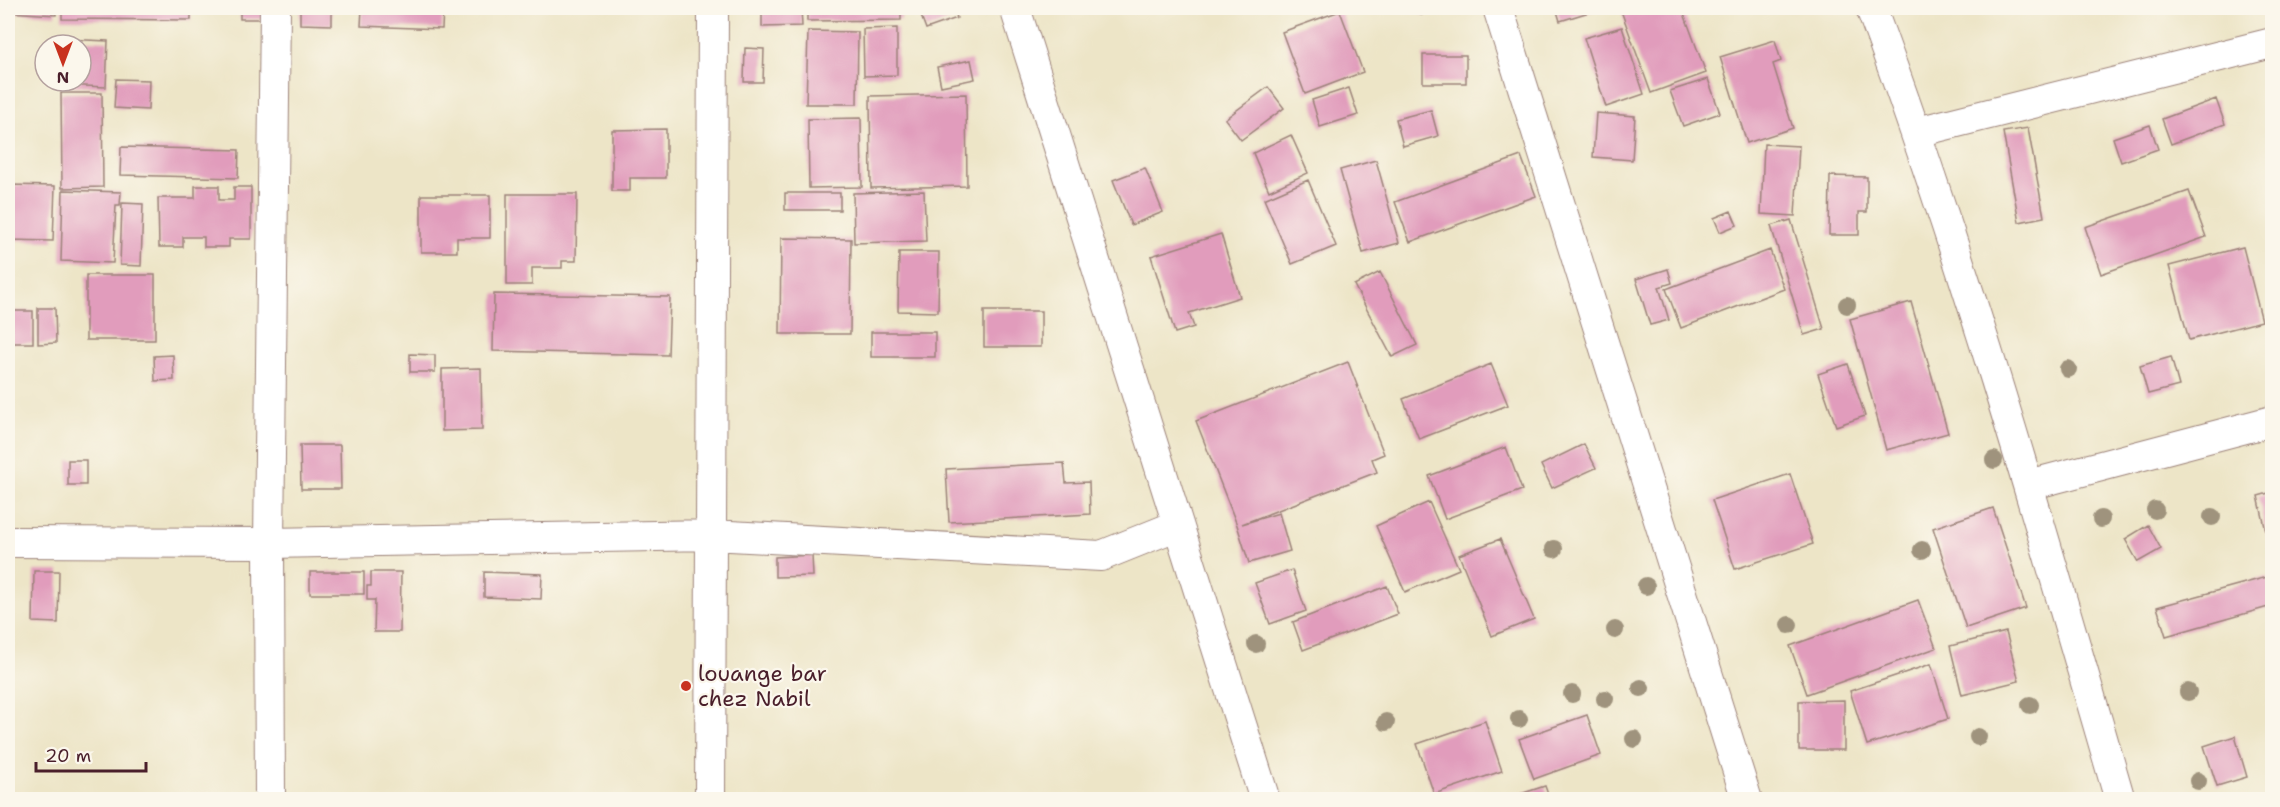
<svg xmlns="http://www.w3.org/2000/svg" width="2280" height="807" viewBox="0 0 2280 807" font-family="'Shantell Sans',sans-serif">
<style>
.building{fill:#e19cbc}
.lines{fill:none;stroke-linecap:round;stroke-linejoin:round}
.street-casing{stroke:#9c8279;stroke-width:32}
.street{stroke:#fff;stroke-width:30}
.tree{fill:#9f937d}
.poi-dot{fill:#c8321e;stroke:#fbf7ec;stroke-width:2}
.labels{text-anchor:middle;stroke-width:4.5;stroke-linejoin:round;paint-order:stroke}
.poi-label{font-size:22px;fill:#4a1f2b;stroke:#fbf7ec;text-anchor:start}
</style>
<rect width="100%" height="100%" fill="#fbf7ec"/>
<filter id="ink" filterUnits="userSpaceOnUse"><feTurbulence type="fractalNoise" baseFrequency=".0167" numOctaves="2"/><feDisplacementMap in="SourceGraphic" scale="12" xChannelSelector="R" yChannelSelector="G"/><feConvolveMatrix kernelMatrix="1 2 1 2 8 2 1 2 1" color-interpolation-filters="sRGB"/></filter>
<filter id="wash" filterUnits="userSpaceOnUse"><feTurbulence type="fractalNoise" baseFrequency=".008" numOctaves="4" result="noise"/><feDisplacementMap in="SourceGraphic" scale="24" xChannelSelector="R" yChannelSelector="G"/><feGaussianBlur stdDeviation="1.35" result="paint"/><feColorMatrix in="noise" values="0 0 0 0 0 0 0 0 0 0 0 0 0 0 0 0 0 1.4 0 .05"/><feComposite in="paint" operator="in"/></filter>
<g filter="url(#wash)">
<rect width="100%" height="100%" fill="#ede5c7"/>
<g id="blocks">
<path class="building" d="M8,8H56V15L8,12Z
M62,8H191V20L62,19Z
M240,8H263V19H240Z
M300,8H332V25L300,24Z
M362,8H443L442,29L361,26Z
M762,8H801L802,26L762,27Z
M807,8H901V20L807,21Z
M918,8H954L957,18L926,29Z
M1418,8H1438L1421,15Z
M1556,8H1602L1560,21Z
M1620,8H1682L1706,73L1651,93Z
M1340,11L1363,72L1305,94L1282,32Z
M1622,27L1644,94L1606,107L1584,38Z
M897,28V75L864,76L863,29Z
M808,31L858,32L857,104H806Z
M64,39L108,41L106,87L62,85V81H81V45H64Z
M1775,40L1781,61L1773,64L1793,128L1747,143L1720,57Z
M745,48L764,49L763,82H744Z
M1423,55H1466V83H1423Z
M971,60L975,79L941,86L937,67Z
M116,79L149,80L148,110L114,108Z
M1708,79L1720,113L1683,126L1670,91Z
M1268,87L1284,108L1241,140L1225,119Z
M1349,88L1358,115L1320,127L1312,100Z
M61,93H102L103,187L62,188Z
M966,94L967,186L871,188L870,96Z
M2216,99L2225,124L2171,144L2162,119Z
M1431,110L1438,136L1403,146L1396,119Z
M1596,113L1635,116L1632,160L1593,157Z
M861,118L862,187L809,188L808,119Z
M2150,125L2158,149L2121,162L2113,138Z
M2028,128L2044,217L2019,222L2003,132Z
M666,129V178H630V191H612V130Z
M1291,135L1308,173L1269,191L1253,153Z
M1764,144L1799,146L1795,216L1761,214Z
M121,147L239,150L238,178L120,175Z
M1521,156L1536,196L1410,242L1395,202Z
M1376,160L1399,243L1363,253L1340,170Z
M1145,168L1163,212L1131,225L1113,180Z
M1830,176L1867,177V212H1859V235H1829Z
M1308,180L1336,246L1292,264L1264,199Z
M8,185L55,186L53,241L8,240Z
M195,186H219V200H234V187H251V239H229V247H204V237H183V247H159L158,198H195Z
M63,190L121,192L120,205H116L113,263L61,261Z
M924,191L926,241L854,243L853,193Z
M2189,191L2206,237L2101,274L2085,227Z
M785,193H840V210H785Z
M507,194H577L576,261H562V268H532V285H507Z
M421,195H490V238H457V252H421Z
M122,203L143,204L141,266L120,265Z
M1731,211L1737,225L1720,232L1714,218Z
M1791,220L1824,329L1804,335L1771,226Z
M1221,234L1240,297L1189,313L1194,327L1175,333L1151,256Z
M781,238L851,239L850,334H780Z
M2243,247L2262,321L2189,340L2169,266Z
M1770,250L1784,289L1681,328L1666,289Z
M899,252H939L938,312L898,311Z
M1668,269L1672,283L1659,287L1669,320L1650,325L1636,279Z
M1380,272L1417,345L1392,357L1354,285Z
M86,275H155V340H86Z
M494,294L670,297L668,355L493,351Z
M1911,302L1948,433L1886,450L1850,319Z
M38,308H55L56,343L38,344Z
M8,311H33V343H8Z
M984,311H1041V347H984Z
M871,332H935V357H871Z
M410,354L435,355V372H410Z
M173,355L174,380L155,381L154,356Z
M2171,357L2179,386L2148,394L2140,366Z
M1348,362L1384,454L1372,459L1377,472L1242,524L1279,513L1290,551L1249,563L1237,525L1196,421Z
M1491,364L1508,405L1419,439L1403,399Z
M1848,364L1865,416L1836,426L1818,374Z
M481,368L482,430L442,431V369Z
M1584,444L1596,468L1552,488L1541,465Z
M300,445H340L341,489H301Z
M1506,447L1522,490L1445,519L1429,476Z
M68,460H86V485H68Z
M1064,463L1066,483L1089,482L1090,514L949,522L946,469Z
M1790,474L1813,544L1735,569L1712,500Z
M2272,492V558L2258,496Z
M1429,502L1459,569L1405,592L1376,526Z
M1993,508L2026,608L1966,628L1933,528Z
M2148,525L2161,549L2138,562L2125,539Z
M1500,539L1534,619L1492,636L1459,555Z
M812,555L813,576L775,577V557Z
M1292,570L1306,611L1270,624L1255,583Z
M34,571H59L58,623L33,622Z
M310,572H364V594H310Z
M371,572H401L400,632H374L375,600H367V586H371Z
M484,572L542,574L541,599L484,597Z
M2267,577L2272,598V606L2166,636L2157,607Z
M1387,586L1398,614L1303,650L1293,622Z
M1918,600L1936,648L1807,694L1790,646Z
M2006,632L2019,681L1962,695L1950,646Z
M1931,664L1948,719L1867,745L1850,691Z
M1844,700V750H1799V701Z
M1587,715L1601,755L1534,779L1519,739Z
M1485,721L1502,771L1434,794L1417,744Z
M2235,736L2247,777L2217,786L2204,746Z
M1545,786L1550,800H1505V799Z"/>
</g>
</g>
<g filter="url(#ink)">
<use href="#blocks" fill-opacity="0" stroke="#9c8279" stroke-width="1.5"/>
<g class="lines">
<g class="street-casing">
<path id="street" d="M1015,8L1265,800
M1498,8L1747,800
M1871,8C1967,267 2043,534 2120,800
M1917,132L2272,43
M2029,485L2272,421
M8,542L269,543L712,535L1101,556L1178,525
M270,800L269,543L275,8
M710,800L713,8"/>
</g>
<use href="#street" class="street"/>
</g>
<g class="tree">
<circle cx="1847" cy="305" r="9"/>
<circle cx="2068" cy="369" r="9"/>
<circle cx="1994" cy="460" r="9"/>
<circle cx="2155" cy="510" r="9"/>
<circle cx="2212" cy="517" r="9"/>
<circle cx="2101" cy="519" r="9"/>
<circle cx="1554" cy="549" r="9"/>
<circle cx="1922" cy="550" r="9"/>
<circle cx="1646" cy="586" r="9"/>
<circle cx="1789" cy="625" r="9"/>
<circle cx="1615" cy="630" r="9"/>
<circle cx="1256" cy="644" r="9"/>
<circle cx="1641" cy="688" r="9"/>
<circle cx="2188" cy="692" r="9"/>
<circle cx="1572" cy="694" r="9"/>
<circle cx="1605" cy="699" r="9"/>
<circle cx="2030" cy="705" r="9"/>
<circle cx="1519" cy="719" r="9"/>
<circle cx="1386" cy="722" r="9"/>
<circle cx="1978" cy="737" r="9"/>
<circle cx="1634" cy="739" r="9"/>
<circle cx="2198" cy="781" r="9"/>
</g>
</g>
<circle class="poi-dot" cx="686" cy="686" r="6"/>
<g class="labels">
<g class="poi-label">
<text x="698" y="681">louange bar<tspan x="698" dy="25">chez Nabil</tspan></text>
</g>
</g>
<rect width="2280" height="807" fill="none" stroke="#fbf7ec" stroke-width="30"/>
<g transform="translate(63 63) rotate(180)"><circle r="28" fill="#fbf7ec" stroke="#b4a19f" stroke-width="1.5"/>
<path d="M0-4.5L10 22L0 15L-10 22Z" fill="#c8321e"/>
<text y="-9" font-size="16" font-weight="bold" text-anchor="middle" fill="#4a1f2b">N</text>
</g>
<path d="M36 762v9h110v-9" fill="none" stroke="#4a1f2b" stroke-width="3"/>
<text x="45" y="762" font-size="18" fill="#4a1f2b" stroke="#fbf7ec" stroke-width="4.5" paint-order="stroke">20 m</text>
</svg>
